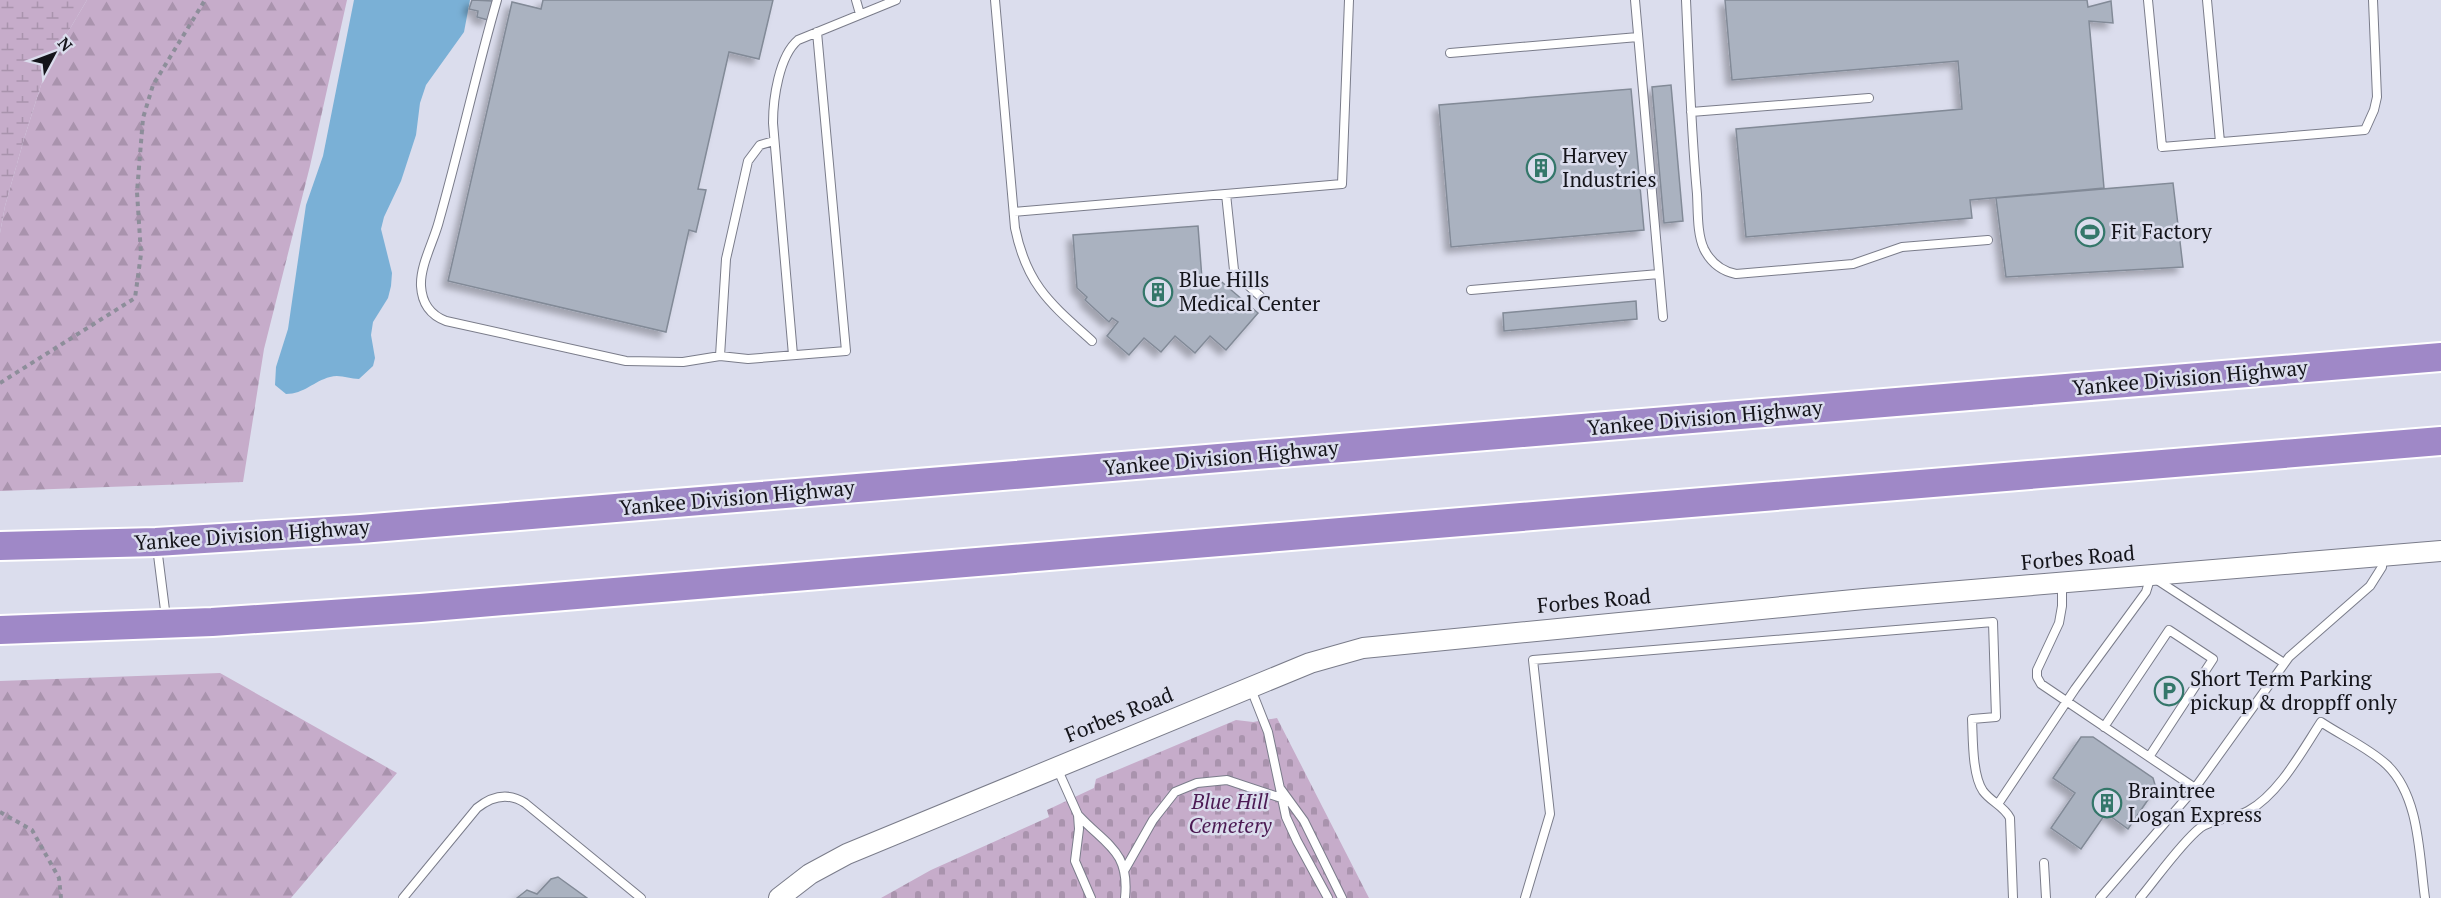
<svg xmlns="http://www.w3.org/2000/svg" width="2441" height="898" viewBox="0 0 2441 898" font-family="'PT Serif',serif">
<style>
.forest{fill:url(#forest-firs)}
.wetland{fill:url(#wetland-marsh)}
.cemetery{fill:url(#cemetery-stones)}
.water{fill:#7ab0d6}
.building{fill:#aab2c0;stroke:#828a97;stroke-width:1.5;filter:url(#shadow)}
.lines{fill:none;stroke-linecap:round;stroke-linejoin:round}
.service-casing{stroke:#7a7c8a;stroke-width:10}
.tertiary-casing{stroke:#7a7c8a;stroke-width:22}
.motorway-casing{stroke:#fff;stroke-width:32}
.path{stroke:#8d8e9a;stroke-width:4;stroke-dasharray:4.5 4.5;stroke-linecap:butt}
.service{stroke:#fff;stroke-width:8}
.tertiary{stroke:#fff;stroke-width:20}
.motorway{stroke:#9f88c7;stroke-width:28}
.labels{text-anchor:middle;stroke-width:5;stroke-linejoin:round;paint-order:stroke}
.poi-label{font-size:21px;fill:#14141a;stroke:#dbdded;text-anchor:start}
.street-label{font-size:21px;fill:#14141a;stroke:#dbdded}
.park-label{font-size:21px;font-style:italic;fill:#4b1a53;stroke:#dbdded}
</style>
<defs>
<pattern id="forest-firs" width="22" height="20" patternUnits="userSpaceOnUse" patternTransform="scale(1.5)"><rect width="22" height="20" fill="#c6acca"/><path d="M5 1l3.5 6h-7zM16 11l3.5 6h-7z" fill="#a993ad"/></pattern>
<pattern id="wetland-marsh" width="20" height="14" patternUnits="userSpaceOnUse" patternTransform="scale(1.5)"><rect width="20" height="14" fill="#c6acca"/><path d="M1 5h8M5 5V1M11 12h8M15 12V8" fill="none" stroke="#a993ad"/></pattern>
<pattern id="cemetery-stones" width="16" height="16" patternUnits="userSpaceOnUse" patternTransform="scale(1.5)"><rect width="16" height="16" fill="#c6acca"/><path d="M2 7V4a2 2 0 0 1 4 0v3zM10 15v-3a2 2 0 0 1 4 0v3z" fill="#a993ad"/></pattern>
<filter id="shadow"><feDropShadow dx="-5.5" dy="5.5" stdDeviation="3" flood-color="#0004"/></filter>
</defs>
<rect width="100%" height="100%" fill="#dbdded"/>
<path class="forest" d="M87,0H347L310,166L264,349L243,482L0,491V233L5,206L24,139L46,69Z
M220,673L397,773L291,898H0V681Z"/>
<path class="wetland" d="M0,0H87L46,69L24,139L5,206L0,233Z"/>
<path class="cemetery" d="M1277,718L1369,898H881L931,870L1049,817L1047,810L1094,788L1096,779L1236,720L1253,722Z"/>
<path class="water" d="M354,0H470L464,32L426,85L420,103L416,135L401,181L384,217L381,229L392,273L391,286L388,298L373,322L371,335L375,358L373,366L359,379C349,379 340,374 330,377C314,381 304,394 286,394L275,385L276,367L288,329L306,205L323,156Z"/>
<path class="building" d="M472,0L493,1L488,20L477,17L478,11L469,9Z
M543,0H773L759,59L729,52L698,189L706,190L696,232L689,230L666,332L448,281L512,2L541,9Z
M1725,0H2087L2088,7L2111,1L2113,23L2089,21L2104,188L1970,200L1972,218L1746,237L1736,129L1962,109L1958,61L1732,80Z
M1671,85L1683,221L1664,223L1652,87Z
M1631,89L1644,230L1451,247L1439,105Z
M2173,183L2183,267L2006,277L1996,198Z
M1198,226L1202,279L1209,285L1216,277L1258,313L1226,350L1210,336L1195,353L1175,336L1161,352L1144,338L1129,355L1107,336L1118,322L1112,318L1109,322L1085,300L1087,297L1077,288L1073,235Z
M1636,301L1637,319L1504,331L1503,313Z
M2081,737H2093L2153,778L2156,788L2128,829L2106,813L2081,849L2051,828L2075,793L2053,778Z
M558,877L587,898H517L527,890L537,894L551,879Z"/>
<g class="lines">
<g class="service-casing">
<path id="service" d="M497,0C476,73 460,147 439,221C434,241 420,265 421,286C422,303 430,315 446,321L626,361L683,362L720,356L748,359L846,351L817,32
M856,0L860,14
M995,0L1015,228C1027,286 1051,304 1092,341
M1635,0L1663,317
M1686,0C1689,65 1691,130 1697,194C1698,212 1697,234 1704,249C1711,263 1721,271 1736,274L1853,264L1902,247L1988,240
M2148,0L2162,147L2365,130L2374,110L2377,97L2373,0
M2207,0L2220,142
M1450,53L1638,37
M1691,112L1869,98
M1226,194L1234,270L1240,278L1260,296
M1014,212L1342,184L1349,0
M1471,290L1659,274
M793,355L773,123C773,99 779,56 798,40L896,0
M720,356L726,259L748,161L760,145L774,141
M157,547L166,618
M2062,584V606L2059,623L2037,670V677L2041,684L2195,788L2289,657L2370,586L2382,567L2383,556
M1251,689L1268,732L1286,817L1297,841L1328,898
M2104,727L2169,630L2213,659L2149,757
M1057,768L1078,815L1079,829L1075,861L1091,898
M1280,788L1304,821L1342,898
M1998,804L2075,689L2146,592L2151,576L2284,663
M1079,816C1106,845 1130,851 1125,898
M2044,863L2046,898
M1124,871L1153,820L1175,792L1197,783L1227,780L1281,798
M403,898L477,808C492,796 508,792 525,803L641,898
M1525,898L1550,814L1533,660L1993,622L1996,717L1972,719C1973,738 1972,775 1983,791C1991,802 2004,806 2010,818L2013,898
M2100,898L2195,788
M2140,898C2156,879 2181,843 2200,828C2214,818 2233,819 2248,811C2279,794 2302,751 2321,722C2342,736 2369,748 2387,765C2420,797 2419,856 2425,898"/>
</g>
<g class="tertiary-casing">
<path id="tertiary" d="M779,898L810,874L847,854L1310,663L1363,648L1864,599L2441,551"/>
</g>
<g class="motorway-casing">
<path id="motorway" d="M0,546L156,542L361,529L2441,357
M0,630L212,622L420,608L2441,441"/>
</g>
<path class="path" d="M0,383L135,298L141,254L137,192L143,118L153,85L205,0
M0,812L32,830L59,878L61,898"/>
<use href="#service" class="service"/>
<use href="#tertiary" class="tertiary"/>
<use href="#motorway" class="motorway"/>
</g>
<defs>
<g id="building-ring" transform="scale(1.5)"><circle r="9.5" fill="#dbdded" stroke="#34776a" stroke-width="1.5"/><path d="M-4-6H4V6H1V3H-1V6H-4ZM-2.5-4.3h1.7v1.8h-1.7ZM.8-4.3h1.7v1.8H.8ZM-2.5-1h1.7V.8h-1.7ZM.8-1h1.7V.8H.8Z" fill="#34776a"/></g>
<g id="stadium-ring" transform="scale(1.5)"><circle r="9.5" fill="#dbdded" stroke="#34776a" stroke-width="1.5"/><path d="M0-5a6.5 5 0 1 0 0 10a6.5 5 0 1 0 0-10ZM-3.5-1.8h7v3.6h-7Z" fill="#34776a"/></g>
<g id="parking-ring" transform="scale(1.5)"><circle r="9.5" fill="#dbdded" stroke="#34776a" stroke-width="1.5"/><path d="M-3.5-5.5H1a3.5 3.5 0 0 1 0 7H-1V5.5H-3.5ZM-1-3.4V-.6H.8a1.4 1.4 0 0 0 0-2.8Z" fill="#34776a"/></g>
</defs>
<g fill-rule="evenodd">
<use href="#building-ring" x="1541" y="168"/>
<use href="#stadium-ring" x="2090" y="232"/>
<use href="#building-ring" x="1158" y="292"/>
<use href="#parking-ring" x="2169" y="691"/>
<use href="#building-ring" x="2107" y="803"/>
</g>
<g class="labels">
<g class="poi-label">
<text x="1562" y="163">Harvey<tspan x="1562" dy="24">Industries</tspan></text>
<text x="2111" y="239">Fit Factory</text>
<text x="1179" y="287">Blue Hills<tspan x="1179" dy="24">Medical Center</tspan></text>
<text x="2190" y="686">Short Term Parking<tspan x="2190" dy="24">pickup &amp; droppff only</tspan></text>
<text x="2128" y="798">Braintree<tspan x="2128" dy="24">Logan Express</tspan></text>
</g>
<g class="street-label">
<text transform="translate(2190 378) rotate(-5)" y="7">Yankee Division Highway</text>
<text transform="translate(1705 418) rotate(-5)" y="7">Yankee Division Highway</text>
<text transform="translate(1221 458) rotate(-5)" y="7">Yankee Division Highway</text>
<text transform="translate(737 498) rotate(-5)" y="7">Yankee Division Highway</text>
<text transform="translate(252 535) rotate(-4)" y="7">Yankee Division Highway</text>
<text transform="translate(2078 558) rotate(-5)" y="7">Forbes Road</text>
<text transform="translate(1594 601) rotate(-5)" y="7">Forbes Road</text>
<text transform="translate(1119 715) rotate(-22)" y="7">Forbes Road</text>
</g>
<g class="park-label">
<text x="1230" y="809">Blue Hill<tspan x="1230" dy="24">Cemetery</tspan></text>
</g>
</g>
<g transform="translate(54 54) rotate(49)" stroke="#dbdded" stroke-width="4.5" paint-order="stroke">
<path d="M0-4.5L10 22L0 15L-10 22Z" fill="#14141a"/>
<text y="-9" font-size="16" font-weight="bold" text-anchor="middle" fill="#14141a">N</text>
</g>
</svg>
